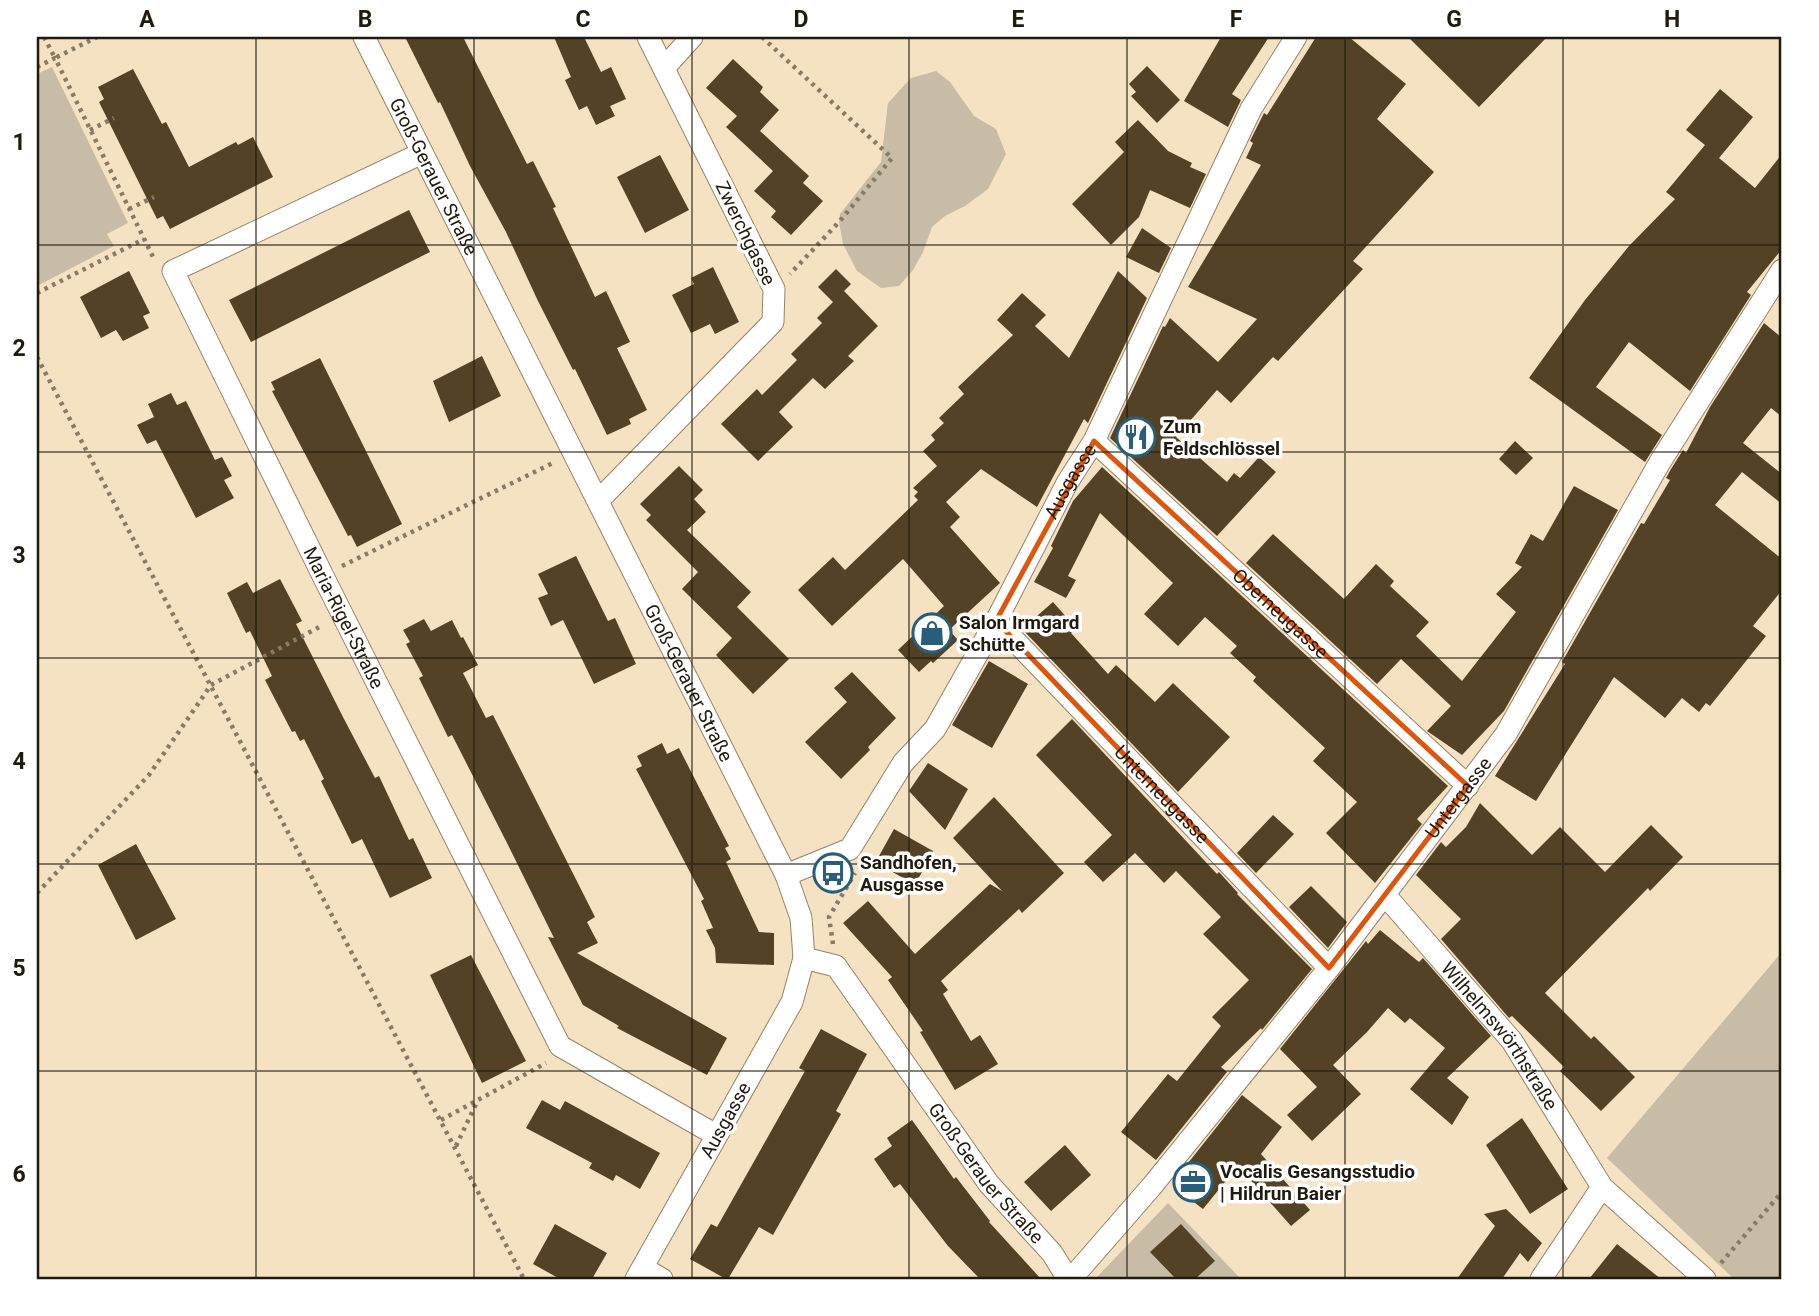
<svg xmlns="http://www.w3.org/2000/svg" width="1819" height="1316" viewBox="0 0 1819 1316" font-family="Roboto,sans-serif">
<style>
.green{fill:#c8bca6}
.building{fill:#534225}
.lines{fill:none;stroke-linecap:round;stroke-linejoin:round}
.street-casing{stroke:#958466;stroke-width:23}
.path{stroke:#877b66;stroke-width:4.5;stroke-dasharray:3.5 5;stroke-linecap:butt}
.street{stroke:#fff;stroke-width:21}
.marked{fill:none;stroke:#de560c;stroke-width:5;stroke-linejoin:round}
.grid{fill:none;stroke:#211b0f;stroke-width:2;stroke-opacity:0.55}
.labels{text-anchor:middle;stroke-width:7;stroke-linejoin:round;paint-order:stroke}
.street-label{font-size:19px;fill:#211b0f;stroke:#fff}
.poi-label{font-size:19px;font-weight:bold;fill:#211b0f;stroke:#fff;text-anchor:start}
.neatline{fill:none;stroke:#211b0f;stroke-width:2.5}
.grid-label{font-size:23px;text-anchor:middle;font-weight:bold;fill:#211b0f}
</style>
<rect width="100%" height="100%" fill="#f4e2c2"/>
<path class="green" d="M52,67L128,223L107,234L114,246L37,286V74Z
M936,71L950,82L974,116L996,129L1006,154L988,189L965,206L945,216L932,227L923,252L913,270L899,286L881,288L857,271L843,244L839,222L840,214L881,162L888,103L911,78Z
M1782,952V1279H1734L1607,1158Z
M1168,1203L1241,1279H1095Z"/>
<path class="building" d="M405,37H463L527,164L533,161L556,207L553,208L595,297L606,291L630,342L617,348L647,410L629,419L631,424L607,435L575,369L573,370L538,301L506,232L470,166L440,102L438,103Z
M554,37H584L601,72L611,67L626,99L610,106L615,116L596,125L587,106L579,110L565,80L571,77Z
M1221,37H1269L1232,94L1241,100L1228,127L1184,101Z
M1316,37H1349L1406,84L1377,119L1434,172L1353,261L1363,269L1278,361L1273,357L1231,403L1217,390L1176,437L1227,482L1234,473L1240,478L1259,457L1276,472L1217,536L1110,438L1163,326L1165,327L1170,318L1218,362L1257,319L1188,287L1261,165L1246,158L1253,143L1250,141L1264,113L1267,115Z
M1408,37H1547L1479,107Z
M733,59L763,87L760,92L779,110L760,131L809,176L803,183L823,201L791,235L771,217L776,211L754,191L773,171L726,127L737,116L706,88Z
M1147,66L1180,100L1157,123L1131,96L1136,92L1129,84Z
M133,69L162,124L166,122L189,167L236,142L238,145L253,137L273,177L170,229L163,216L157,219L99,102L104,99L98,87Z
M1720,89L1753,117L1719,158L1755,188L1782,154V249L1747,292L1751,295L1690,391L1629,342L1596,387L1662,435L1645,462L1529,378L1585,300L1629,246L1675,199L1666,192L1705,145L1686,130Z
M1138,120L1168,151L1192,163L1190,167L1206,174L1190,208L1150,190L1139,217L1111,245L1072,204L1124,152L1115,142Z
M660,155L689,210L645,233L617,177Z
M409,210L430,252L251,342L229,300Z
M1142,228L1171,248L1159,273L1126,257Z
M713,267L739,322L715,334L710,324L691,333L672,295L694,284L691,278Z
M836,269L851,284L844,291L878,326L848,356L854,361L825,389L813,378L779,412L793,427L758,461L721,424L757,389L762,395L797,360L791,354L822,323L817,318L833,302L818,287Z
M129,271L150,313L143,316L149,328L123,341L116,330L101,338L80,297Z
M1118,271L1147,298L1088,423L1084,419L1037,507L981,469L946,502L960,517L950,527L1000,583L949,630L958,640L933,663L931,661L919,672L898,650L944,606L903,559L832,626L798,590L833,557L845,570L918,500L914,496L918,492L913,488L937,466L923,451L935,440L931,435L944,423L939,418L964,394L958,387L1013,335L997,320L1022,293L1046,315L1035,326L1069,358Z
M1764,323L1782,338V417L1771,408L1743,443L1782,474V504L1742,472L1715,505L1782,559V590L1753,626L1766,636L1710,706L1706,703L1699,712L1682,698L1665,718L1614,677L1536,801L1495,776L1565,664L1562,662L1641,523L1644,524L1670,480L1666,478L1671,469L1683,450L1686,453L1710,407Z
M482,356L501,396L449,422L433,381Z
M320,358L402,524L357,547L351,535L348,536L272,391L275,390L271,382Z
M171,393L177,405L186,401L215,460L222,457L232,476L224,480L234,498L196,518L156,440L147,444L137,425L154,417L148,404Z
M1515,441L1533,458L1516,475L1499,459Z
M679,466L703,490L694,499L706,512L687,530L751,592L737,607L789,659L753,694L716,655L732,638L682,589L698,572L646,520L651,515L640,504Z
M1102,467L1448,786L1417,819L1422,824L1375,883L1326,833L1357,802L1313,761L1325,748L1253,681L1256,677L1230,653L1237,646L1205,617L1178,646L1144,614L1173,583L1100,513L1068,576L1076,580L1066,598L1034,582L1053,548L1051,546L1073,501Z
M1574,486L1618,510L1504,711L1462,755L1427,731L1451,706L1401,659L1377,684L1246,563L1273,534L1344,599L1376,564L1394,581L1390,586L1429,622L1416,636L1462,681L1516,612L1496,594L1522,567L1515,563L1531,534L1543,541Z
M576,556L608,621L615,618L636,664L594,684L563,620L551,626L538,598L548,594L538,574Z
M280,579L302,621L296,624L344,719L375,778L379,776L409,840L413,838L432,878L390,898L362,839L352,844L321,781L324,779L304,739L300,741L295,731L292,732L265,680L272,676L250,631L246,633L227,593L247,582L253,593Z
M1053,602L1076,628L1071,633L1108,674L1116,665L1155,702L1173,683L1230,737L1178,792L1022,629Z
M424,619L431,631L452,620L461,638L463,637L478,665L463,673L486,718L493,715L595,917L587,922L598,943L577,953L727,1038L707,1075L617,1028L619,1026L583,1005L548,937L554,938L505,839L452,735L448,737L419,678L423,676L406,644L410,642L403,630Z
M989,661L1028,684L992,748L952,725Z
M852,672L896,718L868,747L870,750L841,779L805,742L847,702L834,688Z
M1072,719L1217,874L1219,872L1238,893L1237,894L1312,969L1262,1030L1261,1028L1221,1067L1227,1072L1156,1160L1121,1132L1168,1074L1177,1081L1221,1026L1212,1017L1249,980L1203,934L1221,917L1176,871L1164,883L1135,853L1103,882L1084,862L1112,835L1036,755Z
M662,743L667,754L679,748L729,846L725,848L731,859L726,862L759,932L774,933V965L716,963L715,948L706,930L713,928L701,901L704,899L636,769L642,766L637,756Z
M928,763L968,789L945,830L909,791Z
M994,797L1064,873L1022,913L1019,909L941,981L948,990L943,994L971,1041L980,1035L998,1064L955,1090L920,1032L923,1031L888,980L892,977L843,923L868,901L915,954L990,884L1002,891L953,838Z
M1480,803L1532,855L1560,827L1605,872L1651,825L1683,857L1650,891L1648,888L1545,993L1591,1039L1594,1036L1635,1077L1601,1111L1560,1071L1564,1067L1512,1016L1509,1018L1441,939L1461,919L1416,875L1441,842L1446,847L1466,827Z
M1273,815L1294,834L1256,873L1237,853Z
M894,829L933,851L915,885L879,864V856Z
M136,844L176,919L136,940L98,865Z
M1311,886L1347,922L1328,948L1289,907Z
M1380,930L1419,962L1423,958L1491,1036L1447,1078L1469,1097L1452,1125L1410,1089L1445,1048L1410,1018L1405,1023L1388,1008L1367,1032L1333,1065L1361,1094L1312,1141L1287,1115L1317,1087L1280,1049L1366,941L1368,944Z
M471,955L526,1061L482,1083L430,975Z
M821,1029L867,1054L836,1111L841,1114L773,1235L759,1227L728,1279H726L690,1259L711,1224L717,1227L805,1071L799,1068Z
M1242,1095L1282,1127L1261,1154L1310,1210L1291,1226L1238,1166L1203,1209L1178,1190L1184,1183L1177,1177Z
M542,1100L560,1110L565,1101L660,1153L640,1189L616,1175L613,1181L589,1168L592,1163L526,1128Z
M1522,1118L1568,1189L1530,1214L1486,1145Z
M912,1120L954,1179L956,1177L990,1221L989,1222L1041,1279H980L948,1246L900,1184L894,1188L874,1159L892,1146L887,1138Z
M1065,1145L1091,1175L1051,1211L1024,1182Z
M1506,1209L1542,1243L1528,1262L1520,1253L1502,1279H1457L1495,1226L1484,1214Z
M555,1224L607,1253L592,1279H560L533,1264Z
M1181,1224L1215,1261L1195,1279H1176L1150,1252Z
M1617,1244L1661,1279H1589Z"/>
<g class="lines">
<g class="street-casing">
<g id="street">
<path id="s1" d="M364,37L786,875L801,918L804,958L792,1002L636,1279"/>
<path d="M664,68L692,37"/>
<path id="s2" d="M422,153L173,271L325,580L560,1046L716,1135"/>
<path id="s3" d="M1094,441L1468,786"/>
<path d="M598,501L773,322L774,289L648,37"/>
<path id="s4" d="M996,621L1329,968"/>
<path id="s5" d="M786,875L850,849L903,763L935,729L996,621L1067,483L1094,441L1251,109L1296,37"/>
<path id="s6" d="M1385,895L1512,1041L1602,1187L1705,1279"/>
<path id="s7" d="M804,958L836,966L989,1184L1052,1253L1068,1279"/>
<path d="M643,1268L662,1279"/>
<path id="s8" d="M1071,1279L1152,1186L1329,968L1506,734L1660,462L1782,270"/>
<path d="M1541,1279L1602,1187"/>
</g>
</g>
<path class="path" d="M44,37L55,58L97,37
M762,37L892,158L839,222L790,274
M37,67L55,58L155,261
M90,130L114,118
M129,209L154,197
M37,293L144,239
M37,357L524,1279
M342,566L555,462
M37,893L149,775L211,685L323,625
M833,944L829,917L855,873
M441,1120L546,1063
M456,1146L476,1104
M1721,1263L1782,1192"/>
<use href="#street" class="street"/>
</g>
<path class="marked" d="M1094,441L1468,786L1329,968L996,621Z"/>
<path class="grid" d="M256,37V1279M474,37V1279M692,37V1279M909,37V1279M1127,37V1279M1345,37V1279M1563,37V1279M37,245H1782M37,452H1782M37,658H1782M37,864H1782M37,1071H1782"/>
<defs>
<g id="restaurant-ring" transform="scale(2.0125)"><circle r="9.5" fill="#fff" stroke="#295e7a" stroke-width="1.5"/><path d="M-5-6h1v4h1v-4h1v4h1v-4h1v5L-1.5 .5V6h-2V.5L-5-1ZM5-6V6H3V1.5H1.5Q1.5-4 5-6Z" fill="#295e7a"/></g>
<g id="shop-ring" transform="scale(2.0125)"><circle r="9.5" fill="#fff" stroke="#295e7a" stroke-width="1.5"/><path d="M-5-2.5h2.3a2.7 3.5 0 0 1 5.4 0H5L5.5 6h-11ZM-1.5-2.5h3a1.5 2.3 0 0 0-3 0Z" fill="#295e7a"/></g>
<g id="bus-ring" transform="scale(2.0125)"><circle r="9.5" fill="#fff" stroke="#295e7a" stroke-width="1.5"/><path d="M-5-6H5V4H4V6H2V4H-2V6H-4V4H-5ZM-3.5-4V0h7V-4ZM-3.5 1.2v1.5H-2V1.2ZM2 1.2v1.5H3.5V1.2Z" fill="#295e7a"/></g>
<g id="office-ring" transform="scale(2.0125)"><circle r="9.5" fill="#fff" stroke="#295e7a" stroke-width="1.5"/><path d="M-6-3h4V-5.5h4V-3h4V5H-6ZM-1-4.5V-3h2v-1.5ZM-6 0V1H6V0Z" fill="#295e7a"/></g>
</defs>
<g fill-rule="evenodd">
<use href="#restaurant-ring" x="1136" y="437"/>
<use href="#shop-ring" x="932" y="633"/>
<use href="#bus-ring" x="833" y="873"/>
<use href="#office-ring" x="1193" y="1182"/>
</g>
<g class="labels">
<g class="street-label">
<text dy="7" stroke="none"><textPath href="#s1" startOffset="156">Groß-Gerauer Straße</textPath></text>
<text transform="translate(746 233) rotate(64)" y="7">Zwerchgasse</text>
<text dy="7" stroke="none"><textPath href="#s5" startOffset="499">Ausgasse</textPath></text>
<text dy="7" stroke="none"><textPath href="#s3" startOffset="254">Oberneugasse</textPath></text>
<text dy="7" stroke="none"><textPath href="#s2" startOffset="662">Maria-Rigel-Straße</textPath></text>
<text dy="7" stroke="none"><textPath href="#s1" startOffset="723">Groß-Gerauer Straße</textPath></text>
<text dy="7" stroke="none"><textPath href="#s4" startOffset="240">Unterneugasse</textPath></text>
<text dy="7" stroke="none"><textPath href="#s8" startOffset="618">Untergasse</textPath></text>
<text dy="7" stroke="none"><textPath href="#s6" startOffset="182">Wilhelmswörthstraße</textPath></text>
<text transform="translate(725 1120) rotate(-61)" y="7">Ausgasse</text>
<text dy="7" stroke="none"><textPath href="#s7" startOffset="289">Groß-Gerauer Straße</textPath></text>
</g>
<g class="poi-label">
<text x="1163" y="433">Zum<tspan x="1163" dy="22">Feldschlössel</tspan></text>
<text x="959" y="629">Salon Irmgard<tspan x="959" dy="22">Schütte</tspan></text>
<text x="860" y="869">Sandhofen,<tspan x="860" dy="22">Ausgasse</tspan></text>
<text x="1220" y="1178">Vocalis Gesangsstudio<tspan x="1220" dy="22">| Hildrun Baier</tspan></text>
</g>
</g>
<rect width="1819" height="1316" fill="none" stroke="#ffffff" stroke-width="77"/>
<rect x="38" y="38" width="1742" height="1240" class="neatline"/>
<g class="grid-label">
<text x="147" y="27">A</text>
<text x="365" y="27">B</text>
<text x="583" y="27">C</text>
<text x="801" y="27">D</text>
<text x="1018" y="27">E</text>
<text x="1236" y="27">F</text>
<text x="1454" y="27">G</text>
<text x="1672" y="27">H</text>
<text x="19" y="150">1</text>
<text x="19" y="356">2</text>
<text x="19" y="563">3</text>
<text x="19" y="769">4</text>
<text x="19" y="976">5</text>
<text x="19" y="1182">6</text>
</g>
</svg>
